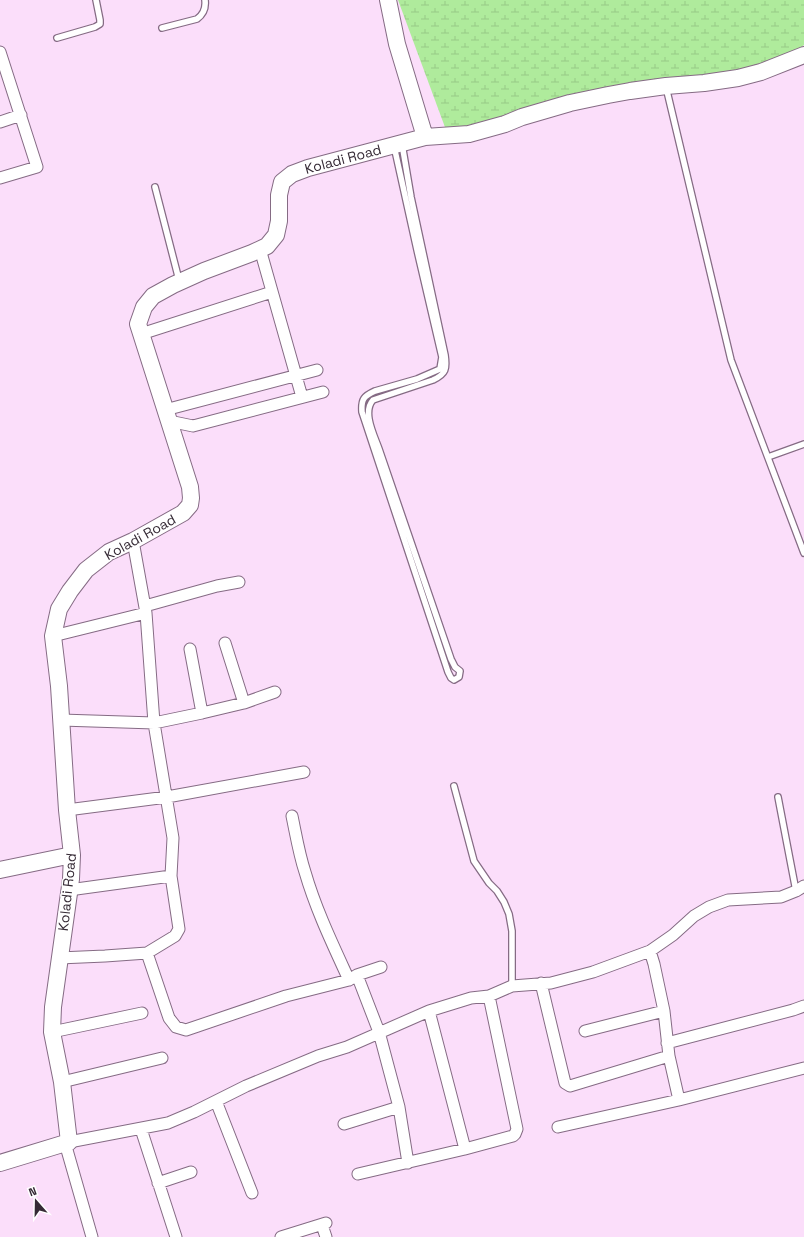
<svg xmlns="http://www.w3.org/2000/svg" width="804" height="1237" viewBox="0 0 804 1237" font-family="'Space Grotesk',sans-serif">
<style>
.wetland{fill:url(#wetland-marsh)}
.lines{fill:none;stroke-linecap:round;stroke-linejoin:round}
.lane-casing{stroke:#856b84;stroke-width:8}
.street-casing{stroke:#856b84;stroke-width:13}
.secondary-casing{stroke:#856b84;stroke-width:18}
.lane{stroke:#fff;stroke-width:5.5}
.street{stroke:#fff;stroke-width:11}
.secondary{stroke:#fff;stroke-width:16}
.labels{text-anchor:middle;stroke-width:3;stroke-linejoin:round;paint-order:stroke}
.street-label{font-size:14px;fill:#352a35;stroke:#fff}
</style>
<defs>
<pattern id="wetland-marsh" width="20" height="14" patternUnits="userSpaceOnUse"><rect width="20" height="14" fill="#afeb9c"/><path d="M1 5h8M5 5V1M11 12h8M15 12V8" fill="none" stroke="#97ca87"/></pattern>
</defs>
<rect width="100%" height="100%" fill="#fbdefa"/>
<path class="wetland" d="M398,0H804V45L782,64L446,130Z"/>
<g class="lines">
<g class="lane-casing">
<path id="lane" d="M162,28L197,19C204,14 206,8 205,0
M57,38L95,27L100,24V20L96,0
M666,87L731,360L804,553
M394,146L417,250L442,357L440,369L417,379L375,391C364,396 361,399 362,412L448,672L451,678L454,680L459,677L460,671L455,667L451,659L379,449C374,435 362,412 373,400L433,380C446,374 447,369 445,355L411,197L402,144
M155,187L179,280
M768,457L804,444
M454,786L474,861L489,883L497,891L504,902L509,914L512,931V986
M778,797L796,891"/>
</g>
<g class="street-casing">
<path id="street" d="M0,52L37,167L0,178
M0,122L21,115
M260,249L302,397
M141,334L272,292
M165,410L317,370
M169,421L193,426L323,392
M145,606L217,586L239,582
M53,636L146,613
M225,643L244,703
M190,649L202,713
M61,720L154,723L202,713L244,703L275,692
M67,810L167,797L304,772
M292,816C296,835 299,854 305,872C316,910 333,945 349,980
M69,890L171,876
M650,951L654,964L664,1011L669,1056L679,1100
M147,953L169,1018L176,1027L186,1030L286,996L349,980L357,975L381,967
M59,958L105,956L147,953L175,936L179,929L171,876L173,838L154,723L146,613L133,541
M357,975L379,1032L399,1107L408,1163
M541,983L565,1083L570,1086L669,1056
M429,1011L471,998L489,996L512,986L551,983L593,972L650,951L673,935L694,916L709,907L728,900L781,897L796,891L804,886
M585,1031L664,1011
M52,1032L142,1013
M667,1043L793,1010L804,1006
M62,1082L162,1058
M216,1101L252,1193
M344,1124L399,1107
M558,1127L679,1100L804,1068
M141,1129L176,1237
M69,1142L168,1123L194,1112L246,1086L318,1056L347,1047L429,1011L465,1149
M65,1143L92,1237
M358,1174L465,1149L513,1136L515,1134L517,1129L489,996
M158,1183L191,1172
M322,1225L326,1237
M281,1237L326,1223"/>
</g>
<g class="secondary-casing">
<path id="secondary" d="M388,0L397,44L425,137
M0,870L72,855
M0,1163L69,1142L62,1082L52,1032L53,1007L71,879L72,855L67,810L59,686L53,636L59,609L70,591L86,570L109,552L133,541L183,513L190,505L191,498L190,487L138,324L144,307L153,296L173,285L204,271L252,253L267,246L276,235L279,221V195L282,182L292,174L308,168L425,137L469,134L505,124L522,117L570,103L608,95L630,91L666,86L704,83L738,78L761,72L804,55"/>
</g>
<use href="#lane" class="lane"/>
<use href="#street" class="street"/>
<use href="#secondary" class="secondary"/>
</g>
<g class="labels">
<g class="street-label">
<text transform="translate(343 159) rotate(-15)" y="5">Koladi Road</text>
<text transform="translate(140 537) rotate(-29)" y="5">Koladi Road</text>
<text transform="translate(67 892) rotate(-84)" y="5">Koladi Road</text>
</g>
</g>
<g transform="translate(36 1201) rotate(340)" stroke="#ffffff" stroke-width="3" paint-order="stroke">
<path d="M0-3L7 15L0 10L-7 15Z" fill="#352a35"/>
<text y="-6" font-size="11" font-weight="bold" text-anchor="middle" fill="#352a35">N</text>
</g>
</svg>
